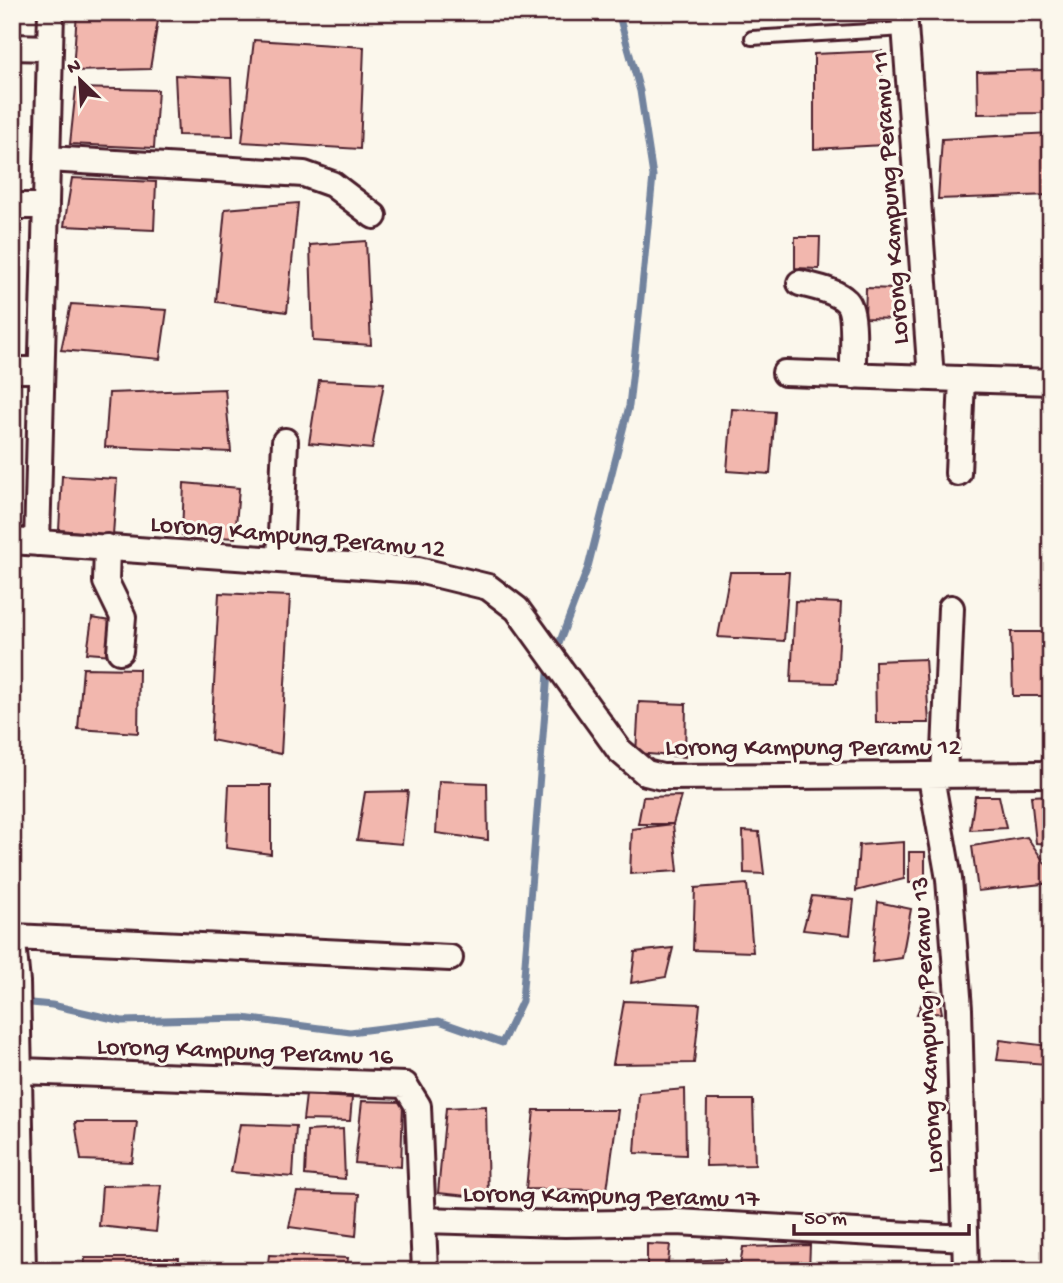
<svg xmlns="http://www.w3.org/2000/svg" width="1063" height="1283" viewBox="0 0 1063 1283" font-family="'Gochi Hand',sans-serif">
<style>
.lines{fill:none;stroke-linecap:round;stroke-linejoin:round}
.stream{stroke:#72839e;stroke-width:7}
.building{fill:#f2b7ae;stroke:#4a1f2b;stroke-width:2}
.lane-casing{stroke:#4a1f2b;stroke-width:18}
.street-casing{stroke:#4a1f2b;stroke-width:30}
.lane{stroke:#fbf7ec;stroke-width:12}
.street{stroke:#fbf7ec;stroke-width:24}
.labels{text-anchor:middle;stroke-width:6;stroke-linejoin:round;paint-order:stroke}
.street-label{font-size:26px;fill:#4a1f2b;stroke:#fbf7ec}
</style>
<rect width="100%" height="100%" fill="#fbf7ec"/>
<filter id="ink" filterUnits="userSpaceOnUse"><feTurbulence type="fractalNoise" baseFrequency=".0143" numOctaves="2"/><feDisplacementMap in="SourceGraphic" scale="14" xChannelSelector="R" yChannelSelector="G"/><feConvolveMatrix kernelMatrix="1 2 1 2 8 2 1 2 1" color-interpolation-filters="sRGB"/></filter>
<g filter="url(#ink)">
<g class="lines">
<path class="stream" d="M557,649L588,567L629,406L641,297L653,176L640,91L618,12
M21,1002L52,1005L122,1021L243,1018L350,1032L439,1021L502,1043L522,1001L548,673"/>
</g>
<path class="building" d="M77,12L159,14L150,69L73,71Z
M254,40L364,47L360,149L242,142Z
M882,51L883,145L814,149V54Z
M1044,70L1045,113L978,114L977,72Z
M175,75L231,78L233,136L178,135Z
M76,88L158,90L154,148L70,144Z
M1051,133V195L938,199L942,139Z
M72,178L156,182L154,230L64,226Z
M298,203L287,312L216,302L225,209Z
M795,237H820L819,269L795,268Z
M366,241L371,345L313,341L310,245Z
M866,288L897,289L895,319L865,318Z
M71,304L167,310L160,359L61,350Z
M319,380L384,383L372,449L309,443Z
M225,389L231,452L105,447L109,393Z
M732,409L775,412L770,474L727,471Z
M62,476L117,479L113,535L59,530Z
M184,483L239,488L235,538L182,535Z
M730,572H789L784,641L718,637Z
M219,593L290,596L281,754L211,740Z
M795,601L841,603L837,683L791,682Z
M92,618L117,622L113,655L87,653Z
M1011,632H1051V696H1013Z
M925,659L929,723H876L875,661Z
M83,668L139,669L138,733L78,729Z
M639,702L686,704L685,757L636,753Z
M439,781L487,783L488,840L436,833Z
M229,785H271V854L226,848Z
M408,791L402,844L357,840L365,792Z
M1051,795V844L1036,843L1031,796Z
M681,796L673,824H638L643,797Z
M975,796H999L1006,828L970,830Z
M673,824L678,871L630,874L632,829Z
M743,831L759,832L764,874L744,873Z
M1027,837L1051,872V883L978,891L972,846Z
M904,842V879L856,891L859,845Z
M909,852H925V883H909Z
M747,884L753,952L693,950L695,888Z
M812,896L854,900L850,935L803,930Z
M878,902L911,909L902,958L872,962Z
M673,948L666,977L631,983L635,952Z
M927,991L938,992L942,1013L917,1014Z
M624,1001L700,1004L694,1063L613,1064Z
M1000,1040L1049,1046L1046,1064L997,1060Z
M685,1089L686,1155L635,1153L639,1093Z
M306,1095L352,1098L350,1121L303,1120Z
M707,1100H753L755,1165L706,1166Z
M362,1101L403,1102L401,1167L355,1163Z
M486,1106L488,1198L438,1193L446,1108Z
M534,1110H618L607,1190L526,1189Z
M75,1122H137L132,1162L81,1160Z
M240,1124L296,1126L293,1177L231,1172Z
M343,1129L345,1179L305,1175L307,1131Z
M161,1185L156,1232L99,1226L102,1186Z
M297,1192L359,1194L356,1236L289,1227Z
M647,1244L670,1245L667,1271H647Z
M810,1245L809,1271H739L743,1247Z
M269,1255L348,1258L346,1271H267Z
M85,1258H179L178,1271H84Z
M725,1259V1271H685L687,1261Z
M1000,1263L1051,1265V1271H1001Z"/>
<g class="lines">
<g class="lane-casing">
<path id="lane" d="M752,38L905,29"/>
</g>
<g class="street-casing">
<path id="street" d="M904,12L931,378
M12,47L50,48
M48,159L304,174L332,184L374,216
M12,206H46
M800,283C814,287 835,290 846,301C857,311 852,360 853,376
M12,370H41
M785,373L1051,382
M958,473L962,379
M12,541L418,570L488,587L517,609L619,750L646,773L662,777L1051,774
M37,543L51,12
M107,547L106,582L123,617L120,651
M280,558L285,441
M944,776L951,608
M931,777L949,879L959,1009L966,1271
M12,933L17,982L23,1271
M14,937L450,958
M20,1071L405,1085L418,1106L425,1271
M423,1220L565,1224L677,1222L965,1238"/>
</g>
<use href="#lane" class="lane"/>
<use href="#street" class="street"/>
</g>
</g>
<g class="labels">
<g class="street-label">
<text transform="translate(888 198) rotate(-94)" y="9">Lorong Kampung Peramu 11</text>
<text transform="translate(298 534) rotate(5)" y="9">Lorong Kampung Peramu 12</text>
<text x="813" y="754">Lorong Kampung Peramu 12</text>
<text transform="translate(925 1025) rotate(-93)" y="9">Lorong Kampung Peramu 13</text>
<text transform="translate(245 1049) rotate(2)" y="9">Lorong Kampung Peramu 16</text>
<text transform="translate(611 1194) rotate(1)" y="9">Lorong Kampung Peramu 17</text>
</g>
</g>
<rect width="1063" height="1283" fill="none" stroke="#fbf7ec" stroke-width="42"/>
<rect x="21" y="21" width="1021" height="1241" fill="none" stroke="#4a1f2b" stroke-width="2.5" filter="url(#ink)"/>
<g transform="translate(80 80) rotate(335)" stroke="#fbf7ec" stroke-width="5" paint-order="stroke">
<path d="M0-5L12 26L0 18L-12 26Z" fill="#4a1f2b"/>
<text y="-10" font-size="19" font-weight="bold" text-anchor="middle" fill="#4a1f2b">N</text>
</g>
<path d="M794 1224v10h175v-10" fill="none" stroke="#4a1f2b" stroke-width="3.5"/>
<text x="804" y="1224" font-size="21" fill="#4a1f2b" stroke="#fbf7ec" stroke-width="5" paint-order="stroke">50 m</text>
</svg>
